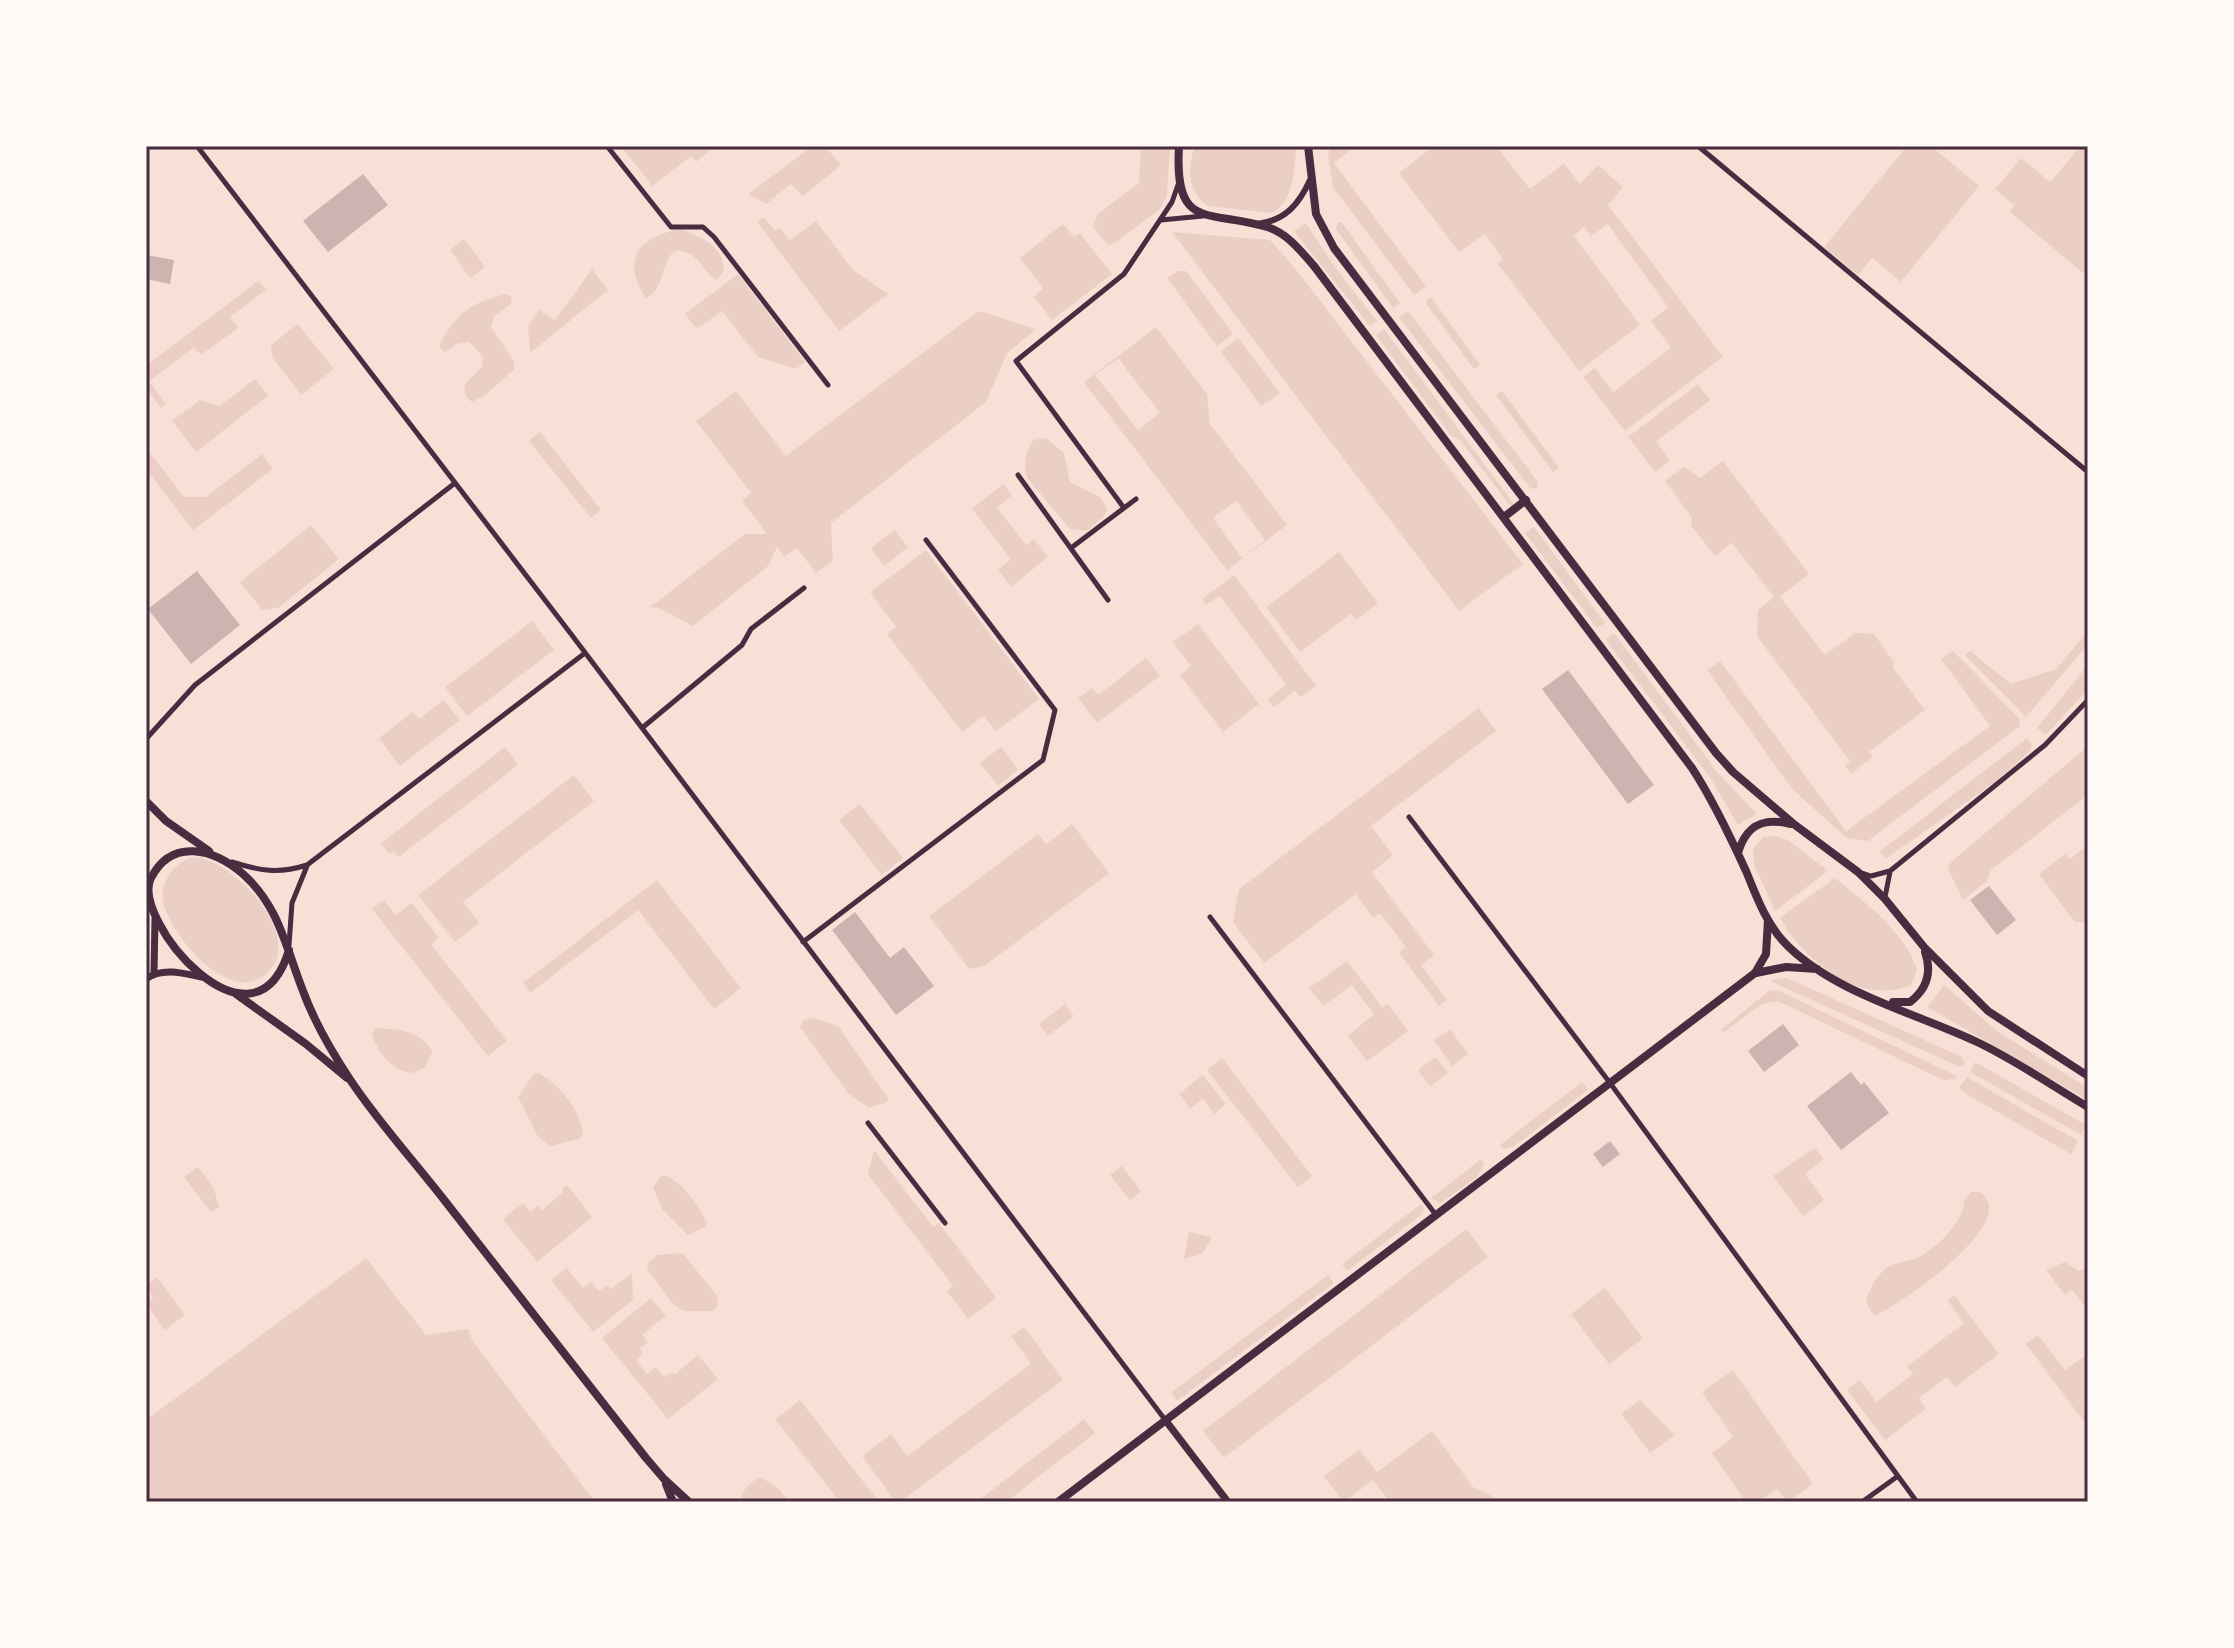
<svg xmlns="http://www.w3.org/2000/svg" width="2234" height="1648" viewBox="0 0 2234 1648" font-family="'IBM Plex Sans',sans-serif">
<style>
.green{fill:#ebcfc5;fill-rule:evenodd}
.building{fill:#ccb4b1}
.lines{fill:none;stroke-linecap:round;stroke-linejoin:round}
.minor{stroke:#4a2c40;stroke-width:5}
.tertiary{stroke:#4a2c40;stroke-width:6}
.secondary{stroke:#4a2c40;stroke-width:7}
.primary{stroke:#4a2c40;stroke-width:8}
.neatline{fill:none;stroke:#4a2c40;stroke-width:3}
</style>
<rect width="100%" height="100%" fill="#f7e1d7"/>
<path class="green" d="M621,146H716L696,162L691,156L652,186Z
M813,146H825L841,165L803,196L791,184L766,204L748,194Z
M1141,146H1170L1167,196L1160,209L1116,242L1108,245L1093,227L1098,214L1139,183Z
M1195,146H1297C1293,170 1295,201 1272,213L1208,206C1187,191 1187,168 1195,146Z
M1330,146H1356L1334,163L1426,286L1414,295L1333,187L1328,156Z
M1434,146H1496L1530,189L1564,163L1580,184L1598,165L1623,187L1608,205L1723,357L1625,431L1583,377L1595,368L1613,392L1671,348L1651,321L1668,307L1608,224L1591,236L1584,227L1574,236L1640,325L1579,371L1498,264L1503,259L1485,234L1459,252L1399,173Z
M1907,146H1931L1979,186L1901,282L1872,258L1858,275L1824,247Z
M2081,146H2088V267L2083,273L2010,212L2014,205L1995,189L2021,158L2050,182Z
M764,217L775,231L780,228L790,240L816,221L852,269L888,294L839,331L757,222Z
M1338,222L1342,223L1400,303L1393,308L1336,229Z
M1306,223L1334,266L1377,321L1370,326L1294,231Z
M1063,224L1074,237L1080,233L1112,274L1052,320L1034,297L1043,288L1020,258Z
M681,229C700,237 727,247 723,272L716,280C700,269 697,248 674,251C661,264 664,290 646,298C620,260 639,236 681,229Z
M1172,232L1270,240L1294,267L1523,564L1459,611Z
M464,239L485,267L470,278L450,250Z
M592,269L608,290L530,353L528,326L539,310L555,320Z
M1178,271H1186L1233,334L1217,346L1167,278Z
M738,274L805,362L796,369L758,357L722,311L697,329L685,314Z
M258,281L266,290L230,317L238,328L201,355L194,347L149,381L166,404L161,408L146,388V366Z
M507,294L512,298L511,304L494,316L491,327L513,359L515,369L484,396L472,402L466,397L464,385L482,367L483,357L469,342L456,344L445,353L439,346C456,313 471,302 507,294Z
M1431,297L1480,365L1474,369L1425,302Z
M979,311L1036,329L1007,353L986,402L831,523L833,561L816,573L797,548L784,557L777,547L768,566L693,626L659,608L650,607L745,534H767L742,501L751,493L696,421L736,391L786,456Z
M1408,311L1538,482L1536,489L1530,488L1399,317Z
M298,324L334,369L301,395L272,357L271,345Z
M1156,327L1207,394L1210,424L1287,525L1227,570L1084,382ZM1118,358L1160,413L1138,430L1095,375ZM1236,501L1265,540L1242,558L1213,518Z
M1384,329L1514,504L1511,507L1460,440L1451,436L1376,335Z
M1238,338L1280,393L1261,406L1221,351Z
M255,379L268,396L196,452L172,421L200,400L219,406Z
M1698,384L1710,400L1656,442L1670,461L1655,472L1628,437Z
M1502,391L1559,468L1553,472L1496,395Z
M540,432L601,510L591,518L529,441Z
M1046,438L1064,453L1070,482L1100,497L1107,509L1105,515L1087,531L1070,529L1028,479C1022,466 1026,453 1033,440Z
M146,448L184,497H206L262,454L273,469L193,530L146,469Z
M1723,461L1809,574L1780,597L1825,655L1855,633L1874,634L1894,662L1893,668L1925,710L1869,752L1873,757L1851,774L1845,765L1850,761L1757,636L1758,610L1774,597L1732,543L1715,556L1691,525L1692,518L1665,481L1684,467L1700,478Z
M1003,484L1012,495L997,508L1026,545L1034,539L1048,557L1011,587L998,570L1011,559L972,509Z
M311,525L339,559L278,608L262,610L240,582Z
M1534,527L1605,623L1597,628L1525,533Z
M895,530L908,547L884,566L871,548Z
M926,550L1039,699L996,731L984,716L962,732L887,634L896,627L870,592Z
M1339,552L1378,603L1356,620L1351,614L1300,652L1266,607Z
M1234,575L1316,686L1300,697L1295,691L1274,707L1268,699L1286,685L1220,596L1206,605L1202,599Z
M532,621L554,650L467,716L445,687Z
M1198,624L1259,704L1223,732L1180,675L1191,666L1173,642Z
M2088,631V644L2026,717L1965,655L1970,651L2011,684L2056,669Z
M1614,633L1718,773L1757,814L1738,825L1711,779L1605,639Z
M1953,651L2019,718L2020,726L1868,841L1847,838L1792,789L1707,670L1720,661L1846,831L1990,726L1941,659Z
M1146,658L1160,676L1097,723L1078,698L1092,688L1098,695Z
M2088,665V689L2046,735L2037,728Z
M444,700L460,720L400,766L379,738L413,712L419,719Z
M1479,708L1496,731L1371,826L1393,855L1372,872L1434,955L1421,965L1447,1000L1439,1006L1399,953L1406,947L1380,913L1373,918L1356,894L1264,963L1233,922L1239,889Z
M2027,738L2032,745L2030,751L1995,782L1887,858L1879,852Z
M2088,746V795L1991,870L1987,881L1963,900L1948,869L1951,862Z
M505,747L518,765L399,857L394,851L390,854L381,843Z
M1001,747L1018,770L998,786L980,763Z
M574,775L594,801L463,902L479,923L455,942L418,895Z
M860,804L903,858L882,875L839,820Z
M1072,824L1109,873L984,966L969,969L929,916L1038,834L1046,844Z
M1776,836L1788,840L1828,871L1775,911L1754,865L1753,849L1763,837Z
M2088,845V922H2075L2039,874L2065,854L2070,859Z
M192,857C231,857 303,933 270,970C235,1011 173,939 164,905C158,885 173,863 192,857Z
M1835,878C1864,902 1906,932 1917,970L1911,985C1861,1007 1804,961 1780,918Z
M657,880L741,988L714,1009L638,910L530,993L523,983Z
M384,900L396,915L412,903L439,938L431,944L507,1041L488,1056L372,909Z
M1347,961L1382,1007L1388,1004L1408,1031L1367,1061L1348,1036L1374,1014L1352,985L1323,1006L1309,988Z
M1787,978L1962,1057L1965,1064L1960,1067L1772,982V980Z
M1944,985L1997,1031L2088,1088V1100L1927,1007Z
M1770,990L1779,991L1957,1076L1955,1079L1943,1080L1778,1001L1762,1004L1724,1032L1721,1030Z
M1065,1004L1074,1016L1048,1036L1039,1024Z
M814,1018L838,1026L888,1098L887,1102L869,1108L848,1093L800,1027L804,1020Z
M376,1028C400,1030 417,1029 433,1051L424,1068L411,1073C391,1070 377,1052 372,1033Z
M1450,1029L1468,1054L1452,1066L1434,1040Z
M1436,1057L1448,1073L1430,1086L1418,1070Z
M1222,1058L1312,1176L1298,1187L1207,1070Z
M1975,1062L2086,1125L2081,1135L1970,1072Z
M539,1073C561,1086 580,1109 583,1134L579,1139L550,1146L538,1137L518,1097L533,1075Z
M1203,1075L1226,1104L1214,1114L1203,1099L1190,1109L1179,1094Z
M1967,1077L2078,1141L2071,1154L1966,1094L1959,1087Z
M1582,1082L1588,1090L1513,1147L1503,1149L1500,1145Z
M1815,1148L1824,1159L1805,1174L1824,1200L1803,1216L1773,1176Z
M874,1150L933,1227L939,1223L996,1298L968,1319L947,1291L953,1286L868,1174Z
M1481,1159L1484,1164L1478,1176L1441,1203L1431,1198Z
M1122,1166L1141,1191L1130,1200L1110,1175Z
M198,1167L214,1189L219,1207L211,1212L184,1177Z
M664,1175C682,1181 699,1206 707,1223L705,1227L688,1235L662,1209L653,1188L660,1177Z
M567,1185L592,1217L537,1262L503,1219L523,1203L530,1211L538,1206L542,1210L563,1192L562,1189Z
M1978,1191C2027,1219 1898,1306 1874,1316L1866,1302C1869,1288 1880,1268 1895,1264C1903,1261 1912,1261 1919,1257C1937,1248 1965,1221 1964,1200L1971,1192Z
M1421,1204L1424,1208L1421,1215L1347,1271L1342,1264Z
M1466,1229L1488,1257L1224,1458L1203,1431Z
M1189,1232L1212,1237L1202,1254L1184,1259Z
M683,1253L718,1297L716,1308L712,1311H683L672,1303L648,1270L647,1264L657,1255Z
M366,1258L426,1335L468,1329L472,1340L595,1502H146V1420Z
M2065,1262L2079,1271L2088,1268V1311L2072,1290L2065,1295L2046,1270Z
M567,1268L583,1288L591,1282L599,1291L607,1285L611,1289L632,1273L633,1300L593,1332L551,1280Z
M1328,1275L1334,1283L1177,1401L1171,1393Z
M157,1277L185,1315L165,1330L146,1304L153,1298L146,1286Z
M1605,1288L1643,1338L1609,1364L1571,1314Z
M1954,1295L1999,1354L1955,1387L1947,1377L1919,1398L1926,1409L1885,1440L1847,1390L1860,1380L1876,1402L1913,1374L1907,1366L1964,1323L1947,1300Z
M651,1298L666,1316L642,1335L648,1342L640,1349L643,1353L636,1360L647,1374L656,1367L664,1377L672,1372L674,1375L698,1355L718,1379L668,1419L602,1338Z
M1024,1327L1063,1380L900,1502H896L862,1456L891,1434L907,1456L1031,1364L1011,1336Z
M2038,1335L2065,1370L2088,1354V1397L2086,1401L2088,1403V1427L2026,1344Z
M1733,1370L1813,1484L1788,1502L1777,1489L1758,1502H1746L1712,1453L1733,1437L1702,1392Z
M800,1400L879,1502H840L775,1419Z
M1640,1400L1675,1435L1650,1453L1621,1414Z
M1084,1419L1095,1433L1006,1502L978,1501Z
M1432,1431L1473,1487L1504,1502H1390L1373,1480L1344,1502L1324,1476L1359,1450L1377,1472Z
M761,1477L780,1490L789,1502H740C742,1490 749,1482 761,1477Z"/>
<path class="building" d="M363,174L388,205L328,252L303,221Z
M146,255L174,260L170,284L146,279Z
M197,571L240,625L191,664L148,609Z
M1568,670L1654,785L1628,804L1542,689Z
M1989,886L2016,920L1997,935L1970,900Z
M855,912L890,958L904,947L934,986L896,1015L832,930Z
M1783,1024L1799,1045L1764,1072L1748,1051Z
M1851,1072L1861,1085L1864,1082L1889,1113L1841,1150L1807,1106Z
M1610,1141L1620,1154L1603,1167L1593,1154Z"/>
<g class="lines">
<path class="minor" d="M197,146L571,634L1166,1421
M607,146L671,227H703L714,237L828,385
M1698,146L2088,472
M1161,220L1203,216
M1018,475L1108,600
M1136,499L1124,508L1016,361L1124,274L1172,202L1179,182
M1071,548L1124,508
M642,728L742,645L751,629L804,588
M146,739L195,685L455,483
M1409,817L1610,1083L1917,1502
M232,862C260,871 279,874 307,865L585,653
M1862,873L1871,876L1890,871L2045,745L2088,700
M1885,897L1890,872
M1210,917L1436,1215
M803,942L1043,760L1055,710L926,540
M289,945L292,903L307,866
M868,1123L945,1223
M1862,1502L1898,1476"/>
<path class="tertiary" d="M1258,224C1286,220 1299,204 1310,180"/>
<path class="secondary" d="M154,973L155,919
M146,979C162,967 183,973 201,977
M1166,1421L1228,1502"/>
<path class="primary" d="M1179,146C1174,232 1208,209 1267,227C1287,233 1300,250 1314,266L1692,768C1713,800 1730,836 1746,871C1756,895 1765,921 1783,941C1830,992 1916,1013 1977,1042C2015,1060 2051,1085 2088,1107
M1308,146L1316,214L1334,248L1716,753L1733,772L1795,825L1858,872L1885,899L1924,947L1988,1011L2088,1076
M1504,517L1526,500
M146,801L166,821L209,851
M1738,853C1746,825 1763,817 1790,824
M289,950C254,1066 130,919 151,878C172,837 214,849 243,874C279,906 286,948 303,991C314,1021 333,1054 351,1081C379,1123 414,1161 445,1201C512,1287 579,1372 646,1458L664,1479L689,1502
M1756,973L1786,967L1817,969
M236,994L306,1044L347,1078
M1893,1002H1910C1927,989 1932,972 1925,952
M666,1484L673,1502
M1058,1502L1755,973L1766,954L1768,920"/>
</g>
<rect width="2234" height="1648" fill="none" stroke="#fffaf5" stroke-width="296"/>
<rect x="148" y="148" width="1938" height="1352" class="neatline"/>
</svg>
